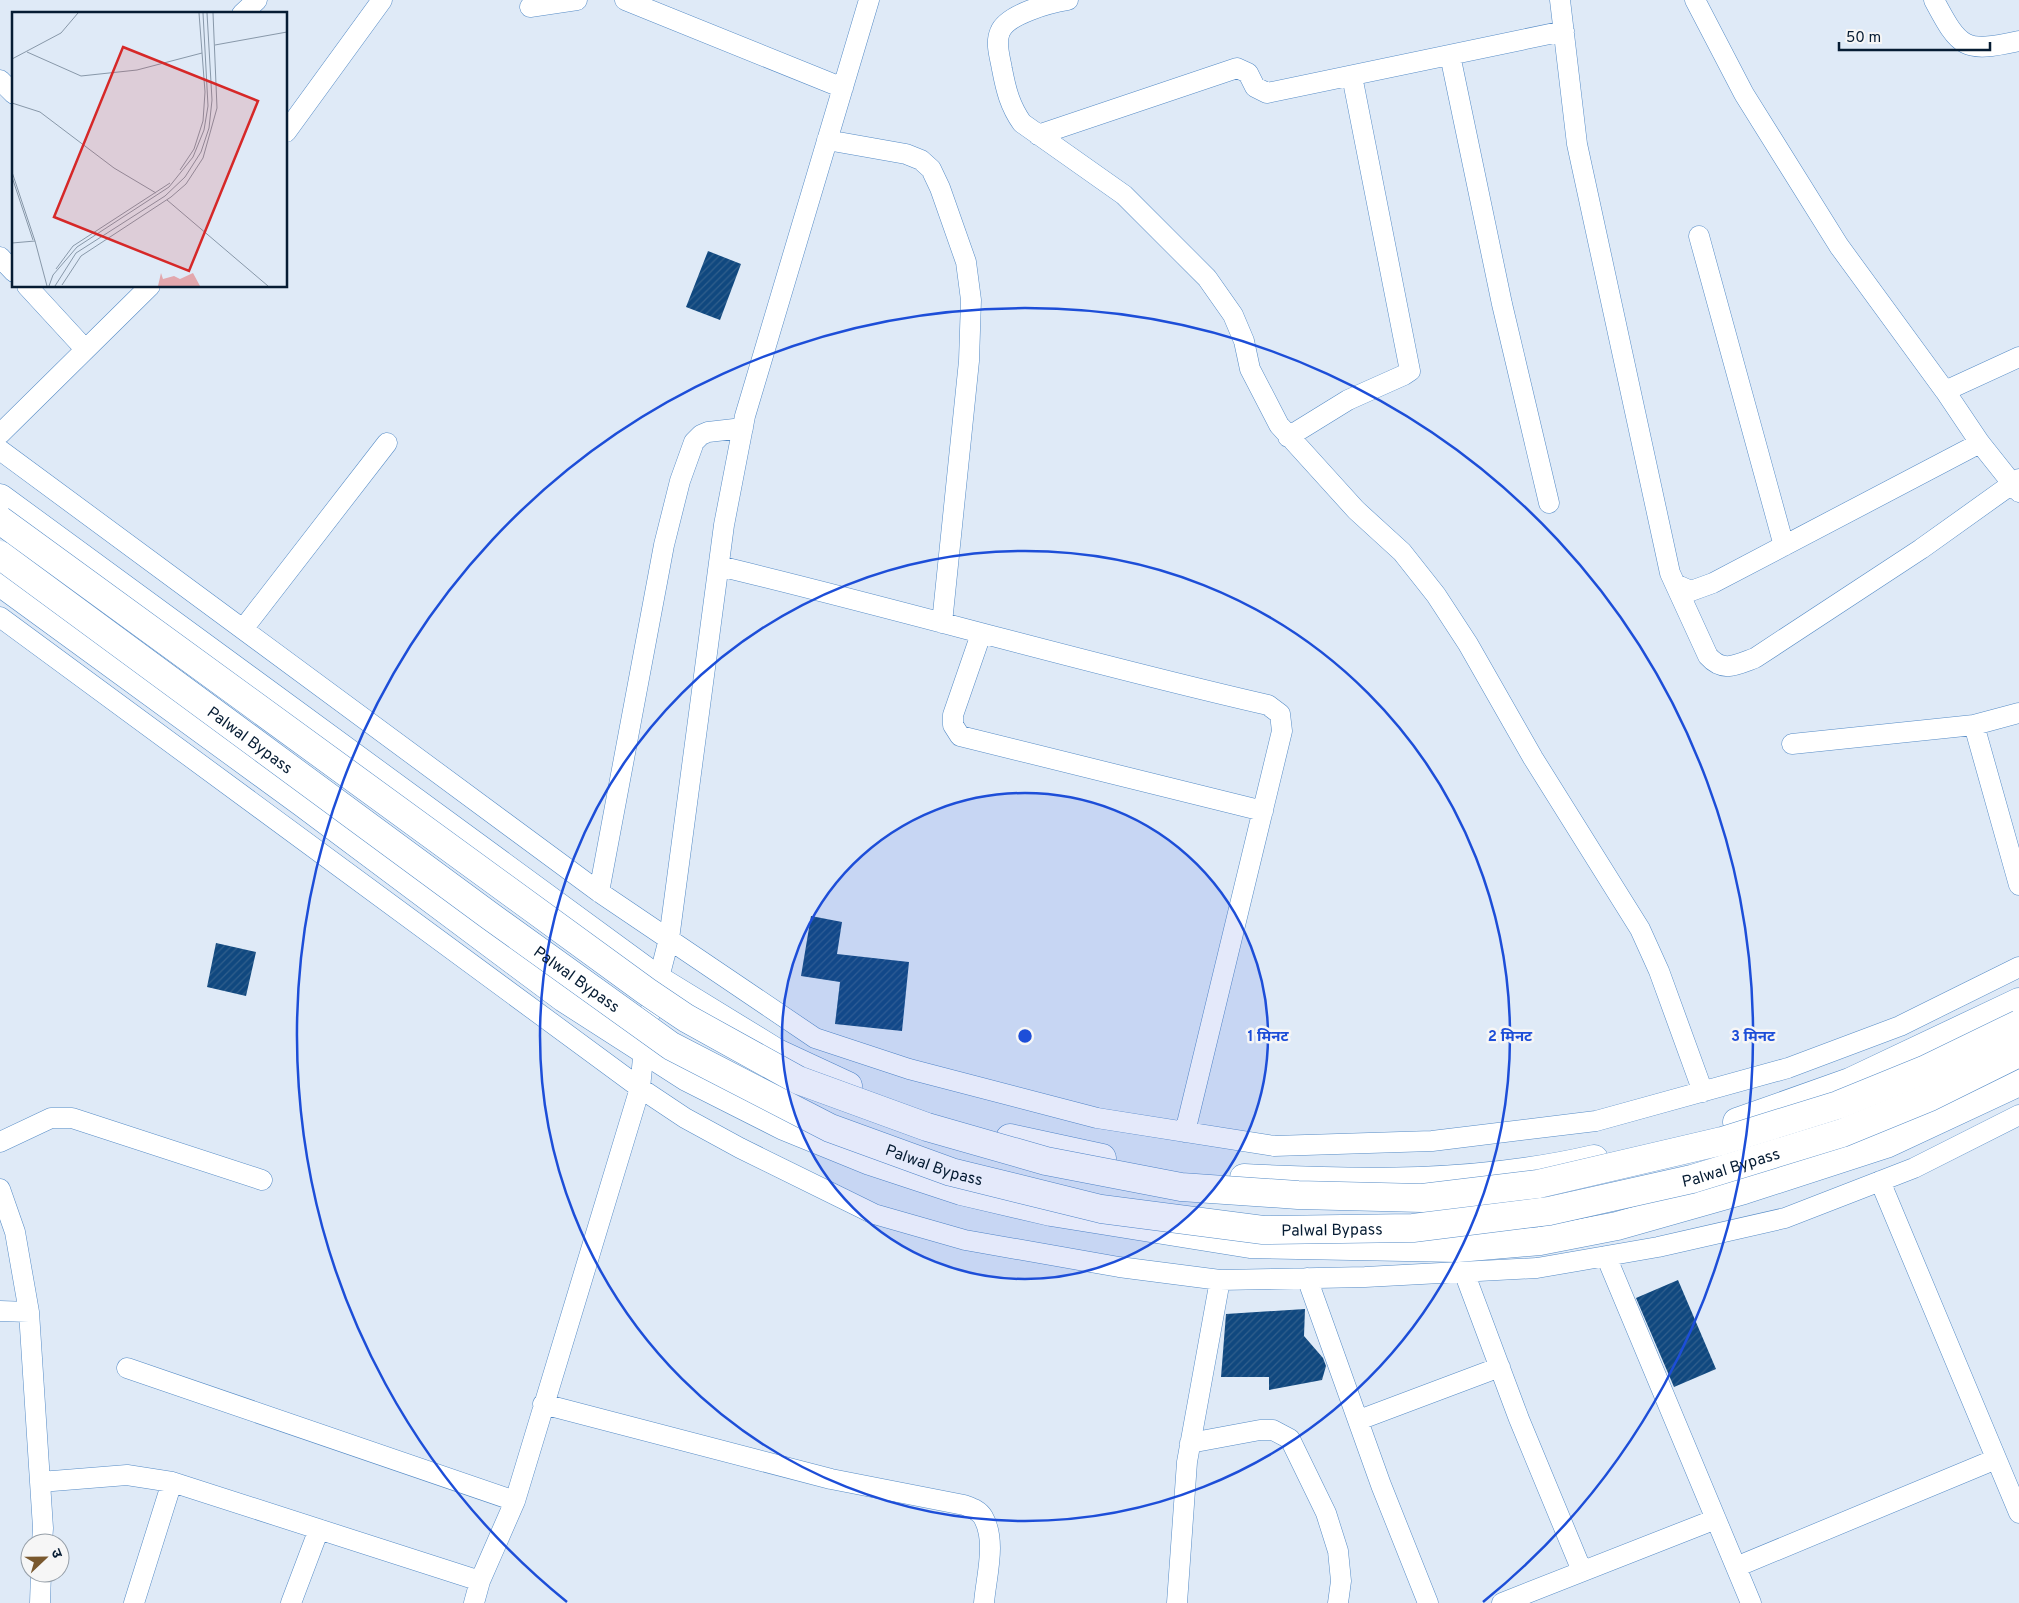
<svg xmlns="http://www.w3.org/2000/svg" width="2019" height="1603" viewBox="0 0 2019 1603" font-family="Overpass,'Noto Sans Devanagari',sans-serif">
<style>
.building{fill:url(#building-hatch)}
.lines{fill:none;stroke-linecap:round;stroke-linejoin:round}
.minor-casing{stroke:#558bc6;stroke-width:21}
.highway-casing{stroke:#558bc6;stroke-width:29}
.minor{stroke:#fff;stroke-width:20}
.highway{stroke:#fff;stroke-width:28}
.highway-bridge-casing{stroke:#558bc6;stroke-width:29;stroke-linecap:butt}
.highway-bridge{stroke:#fff;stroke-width:28}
.ring{fill:none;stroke:#1d4ed8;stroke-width:2.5}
.labels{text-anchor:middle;stroke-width:5;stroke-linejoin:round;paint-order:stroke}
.street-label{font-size:16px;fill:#061c33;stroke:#f6f6f6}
.inset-road{fill:none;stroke:#8898a9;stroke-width:1}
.view{fill:#d62828;fill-opacity:0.15;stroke:#d62828;stroke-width:2.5}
.inset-edge{fill:none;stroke:#061c33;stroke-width:2.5}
.centre{fill:#1d4ed8;stroke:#f6f6f6;stroke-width:2.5}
.ring-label{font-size:15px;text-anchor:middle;font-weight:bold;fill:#1d4ed8;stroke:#f6f6f6;stroke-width:5;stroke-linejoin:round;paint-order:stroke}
</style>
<defs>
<pattern id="building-hatch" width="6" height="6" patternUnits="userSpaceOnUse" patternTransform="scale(1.25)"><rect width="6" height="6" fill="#10487f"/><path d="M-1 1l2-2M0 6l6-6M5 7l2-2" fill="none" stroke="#315f8c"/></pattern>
</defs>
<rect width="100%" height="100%" fill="#dfeaf7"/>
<path class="building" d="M708,251L741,264L720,320L686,307Z
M811,916L842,922L837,954L909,962L902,1031L835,1024L840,982L801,976Z
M216,943L256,952L246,996L207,987Z
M1678,1280L1716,1369L1674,1387L1636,1298Z
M1305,1309L1304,1336L1323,1358L1326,1366L1322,1380L1269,1390V1377H1221L1226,1314Z"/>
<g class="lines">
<g class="minor-casing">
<path id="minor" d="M625,0L843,88
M1068,0C1050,3 1007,14 1000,32C995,43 1000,57 1002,69C1006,90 1010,106 1022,123L1124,195L1207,278L1233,315L1244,341L1250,369L1279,425L1356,510L1402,552L1436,595L1468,644L1533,758L1640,929L1659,971L1703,1092
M1560,0L1577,144L1670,573L1675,584L1691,591L1713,583L1980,443
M1695,0L1744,94L1839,246L1945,391L1980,443L2019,492
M1934,0C1960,49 1964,53 2019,41
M530,7L577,0
M242,14L257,0
M1450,55L1502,304L1549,503
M0,80L14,94
M286,132L382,0
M1038,135L1237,68L1248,73L1255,87L1267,93L1564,31
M827,140L906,154L921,160L931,169L940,188L966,262L971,300L969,361L942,623
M1699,236L1784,546
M0,257L14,272
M27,286L85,349
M1945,391L2019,357
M0,434L150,286
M1288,437L1348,400L1404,375L1410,371L1352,76
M0,450L599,892L815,1038L909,1069L1097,1118L1274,1146L1432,1141L1596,1121L1788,1068L1900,1026L2019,967
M719,566C903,610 1084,663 1268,705L1280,714L1282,731L1185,1132
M1675,584L1708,656C1723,673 1736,665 1755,658L1921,549L2019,479
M0,617L640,1088L685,1118L740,1148L874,1214L965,1240L1119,1267L1220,1280L1365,1277L1537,1268L1658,1247L1785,1218L1914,1168L2019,1115
M243,629L387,443
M981,634L953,715V725L960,736L1263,811
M1974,725L2019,885
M1792,744L1974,725L2019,713
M599,892L664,545L680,481L694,442L701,435L708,432L743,428
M0,1142L51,1118H72L262,1180
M1880,1181L2019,1513
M0,1189L15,1232L29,1312L43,1528L42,1543
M1606,1256L1751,1603
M1464,1272L1519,1419L1582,1571
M1307,1278L1381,1485L1428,1603
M0,1311L29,1312
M127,1368L515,1501
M543,1404L831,1479L964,1505C972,1508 979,1510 983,1517C997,1541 986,1577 984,1603
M1359,1420L1500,1367
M1190,1443L1260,1430H1273L1290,1439L1326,1513L1338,1551L1341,1581L1338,1603
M40,1482L127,1475L172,1482L480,1581
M1736,1567L1996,1459
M40,1603L41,1573
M134,1603L172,1482
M291,1603L319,1529
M474,1603L480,1581L515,1501L640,1088L646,1028L669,939L724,525L745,416L869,0
M1177,1603L1187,1462L1220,1280
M1502,1603L1716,1519"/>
</g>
<g class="highway-casing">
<path id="highway" d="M0,498L658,980L777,1053L848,1086
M0,582L303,803L564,998L687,1077L784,1126L870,1161L961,1191L1051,1212L1250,1244L1458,1248L1540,1241L1617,1226L1744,1190L1886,1144L2019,1082
M1737,1122L1850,1082L2019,1002
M1010,1138L1102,1158
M1244,1178C1361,1184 1478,1186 1594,1159"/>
</g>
<use href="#minor" class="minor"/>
<use href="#highway" class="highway"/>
<g class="highway-bridge-casing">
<g id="highway-bridge">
<path d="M0,520L646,991L686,1018L798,1080L927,1127L1046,1161L1181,1187L1298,1195L1422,1198L1538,1184L1722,1141L1838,1105L1924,1070L2019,1024"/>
<path id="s1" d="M0,555L490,916L671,1046L830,1128L951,1172L1101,1209L1263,1230L1413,1228L1549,1211L1692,1179L1842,1133L1930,1097L2019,1053"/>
</g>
</g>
<use href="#highway-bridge" class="highway-bridge"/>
</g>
<circle cx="1025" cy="1036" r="243" fill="#1d4ed8" fill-opacity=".12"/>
<g class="ring">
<circle cx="1025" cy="1036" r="243"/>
<circle cx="1025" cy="1036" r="485"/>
<path d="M567 1602A728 728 0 1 1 1483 1602"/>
</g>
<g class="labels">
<g class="street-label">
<text dy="6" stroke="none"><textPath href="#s1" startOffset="311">Palwal Bypass</textPath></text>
<text dy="6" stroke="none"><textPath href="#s1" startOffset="716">Palwal Bypass</textPath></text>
<text dy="6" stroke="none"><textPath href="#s1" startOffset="1121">Palwal Bypass</textPath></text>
<text dy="6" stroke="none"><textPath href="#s1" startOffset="1931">Palwal Bypass</textPath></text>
<text dy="6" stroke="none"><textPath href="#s1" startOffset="1526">Palwal Bypass</textPath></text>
</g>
</g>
<g transform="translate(12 12)">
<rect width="275" height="275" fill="#dfeaf7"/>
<path d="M149,261L151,267L162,264L168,267L181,261L188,274H146Z" fill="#e2a7ad"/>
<path class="inset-road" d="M203,33L275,20M15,40L69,64L125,58L190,41M0,47L49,21L66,1M0,91L28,100L102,156L144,181M168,158L182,137L191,109L193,80L187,1M0,160L23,229M0,165L21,228M155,188L256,274M0,231L23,229L35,274M44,257L61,234L158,171M50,273L69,244L159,185L174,172L191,146L205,96L201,1M37,274L41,263L65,235L157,175L181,145L192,118L196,94L191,1M43,274L64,241L153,184L173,165L189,140L197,116L200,88L195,1"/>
<path class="view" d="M111,35L246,89L177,259L42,205Z"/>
<rect width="275" height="275" class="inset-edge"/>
</g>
<circle cx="1025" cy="1036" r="8" class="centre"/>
<g class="ring-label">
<text x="1268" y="1041">1 मिनट</text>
<text x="1510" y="1041">2 मिनट</text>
<text x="1753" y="1041">3 मिनट</text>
</g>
<g transform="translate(45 1558) rotate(68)"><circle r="24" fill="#f6f6f6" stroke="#969fa8"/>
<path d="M0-4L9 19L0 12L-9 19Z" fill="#79582e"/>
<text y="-8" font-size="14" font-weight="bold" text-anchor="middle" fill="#061c33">उ</text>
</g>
<path d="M1839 42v8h151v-8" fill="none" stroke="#061c33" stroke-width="2.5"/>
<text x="1846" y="42" font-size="15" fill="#061c33" stroke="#f6f6f6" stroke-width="4" paint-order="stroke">50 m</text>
</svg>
